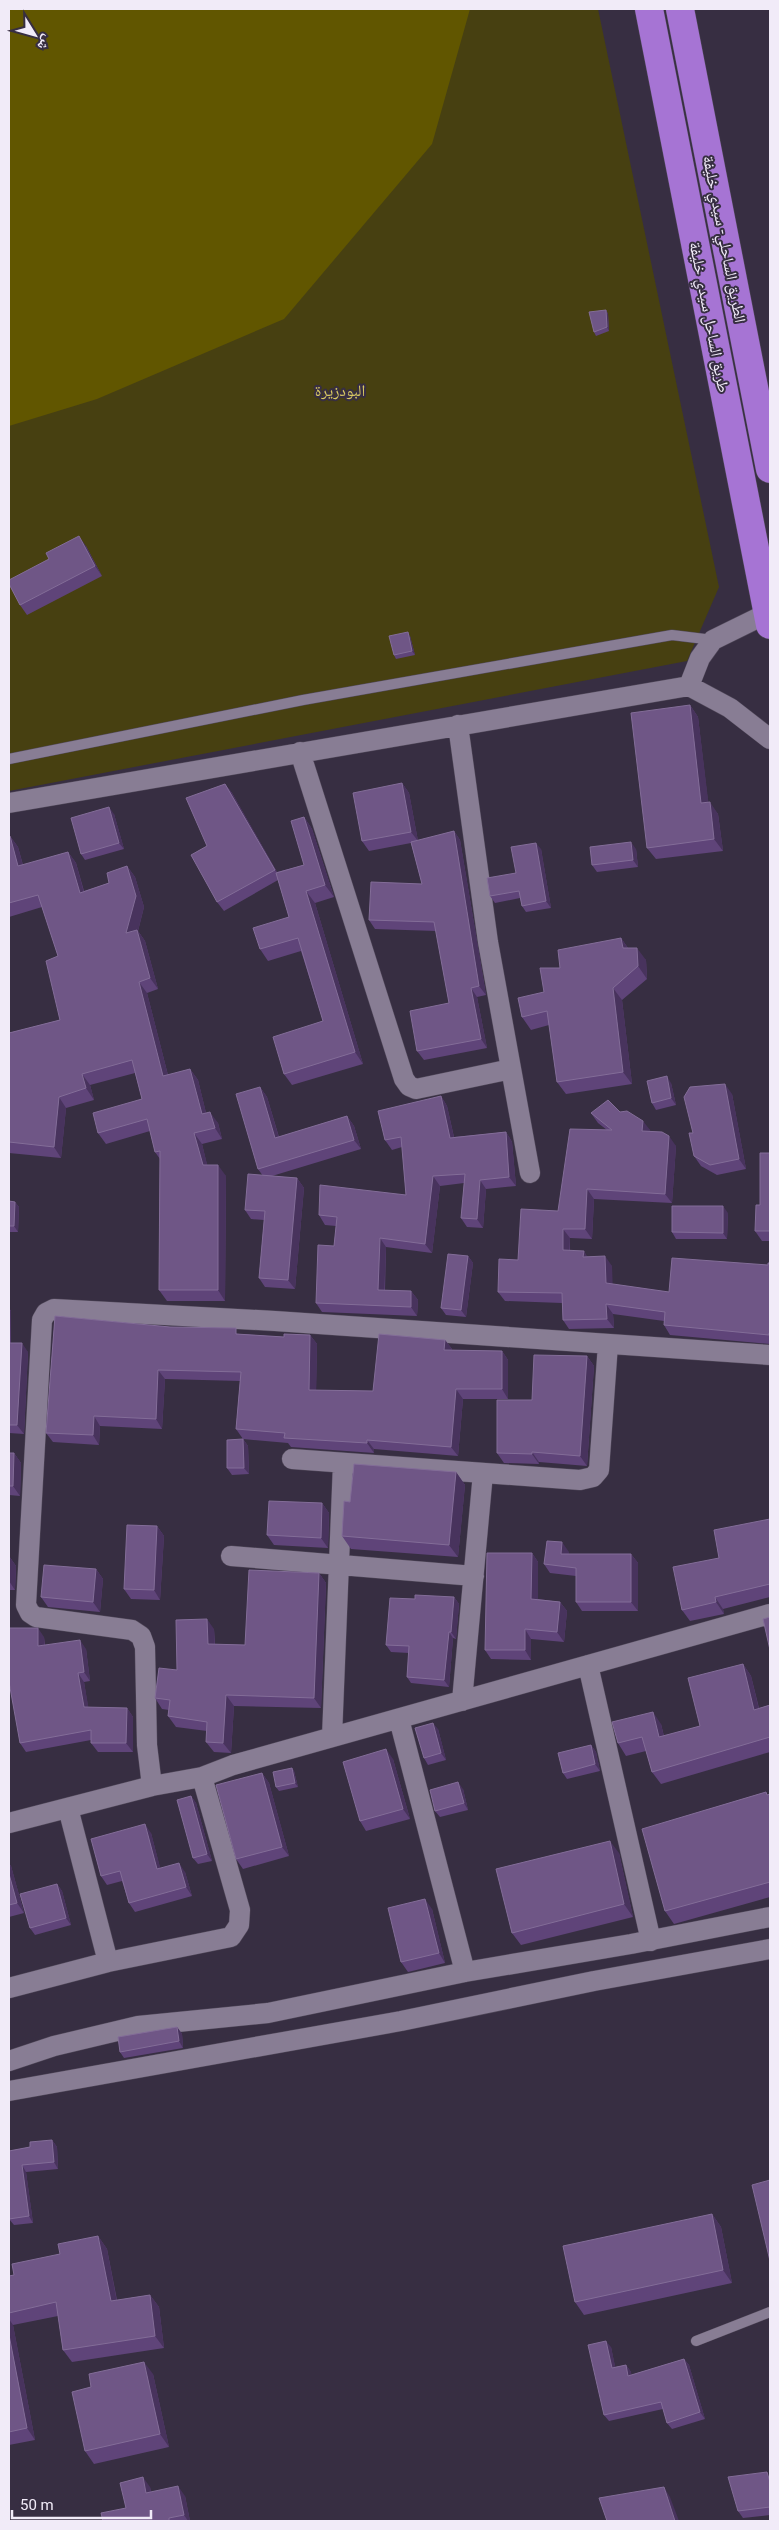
<svg xmlns="http://www.w3.org/2000/svg" width="779" height="2530" viewBox="0 0 779 2530" font-family="Roboto,'Noto Naskh Arabic',sans-serif">
<style>
.green{fill:#474011}
.water{fill:#615600}
.lines{fill:none;stroke-linecap:round;stroke-linejoin:round}
.service-casing{stroke:#51495a;stroke-width:11}
.minor-casing{stroke:#51495a;stroke-width:21}
.trunk-casing{stroke:#51495a;stroke-width:29}
.service{stroke:#887d94;stroke-width:10}
.minor{stroke:#887d94;stroke-width:20}
.trunk{stroke:#a674d4;stroke-width:28}
.wall{fill:#5f4479}
.shaded-wall{fill:#48335d}
.building{fill:#6f5686;stroke:#836d98}
.labels{text-anchor:middle;stroke-width:4;stroke-linejoin:round;paint-order:stroke}
.street-label{font-size:16px;fill:#f1ebf8;stroke:#372e42}
.park-label{font-size:16px;fill:#d9c962;stroke:#372e42}
</style>
<rect width="100%" height="100%" fill="#372e42"/>
<path class="green" d="M9,9H598L719,587L687,661L9,791Z"/>
<path class="water" d="M9,9H470L432,144L284,319L97,399L9,426Z"/>
<g class="lines">
<g class="service-casing">
<path id="service" d="M9,759L303,700L672,635L713,640
M696,2341L770,2312"/>
</g>
<g class="minor-casing">
<path id="minor" d="M689,686L700,658L713,640L768,613
M458,725L488,942L530,1173
M300,752L404,1079L409,1086L416,1089L511,1069
M9,803L689,686L730,708L770,739
M292,1459L580,1480L593,1477L599,1470L608,1344
M231,1556L474,1576
M588,1665L651,1941
M462,1701L483,1473
M399,1719L465,1972
M332,1737L343,1463
M152,1786L147,1745L145,1647L141,1636L132,1630L36,1617L30,1613L26,1605L42,1320L46,1313L54,1309L275,1321L770,1355
M68,1808L108,1962
M9,1823L152,1786L202,1777L233,1765L770,1614
M9,1988L108,1962L231,1937L239,1925L240,1910L202,1777
M9,2061L54,2046L138,2026L268,2013L465,1972L631,1944L770,1917
M9,2091L401,2021L594,1981L770,1949"/>
</g>
<g class="trunk-casing">
<path id="trunk" d="M649,9L770,625
M680,9L770,469"/>
</g>
<use href="#service" class="service"/>
<use href="#minor" class="minor"/>
<use href="#trunk" class="trunk"/>
</g>
<path class="wall" d="M606,310L608,314L609,331L596,336L594,332Z
M86,546L102,576L27,615L20,605L49,559Z
M410,636L415,655L396,659L394,655Z
M690,705L698,717L708,802L718,814L723,851L656,859L647,848Z
M402,783L409,793L418,841L454,831L460,840L486,995L477,997L487,1048L424,1060L417,1051L449,1003L436,931L375,929L369,920L422,884L411,843L369,851L362,841Z
M225,784L232,793L277,872L304,865V817L312,829L334,897L315,903L363,1064L292,1085L284,1074L323,1021L301,951L268,961L260,949L289,917L278,880L224,911L217,902L207,846Z
M114,814L124,849L85,860L81,854Z
M9,836H10L18,847L23,865L68,852L76,863L84,891L109,883L127,866L135,877L144,907L138,931L145,941L158,989L147,993L168,1075L190,1069L198,1080L206,1113L218,1123L222,1139L202,1144L207,1165L226,1176L225,1301H167L159,1290L160,1159L155,1152L150,1131L106,1144L98,1133L142,1099L135,1073L90,1085L94,1100L66,1108L61,1158L9,1153V1033L60,1020L58,956L42,907L9,917Z
M541,849L551,908L526,912L522,906L520,898L495,903L490,896Z
M636,849L638,867L597,872L592,865Z
M621,938L628,948L646,960L647,979L622,1000L632,1084L566,1094L557,1082L549,1025L531,1030L522,1017L544,992L560,968Z
M671,1083L676,1105L656,1110L652,1103Z
M260,1087L267,1097L279,1137L347,1116L354,1126L361,1149L272,1176L297,1178L304,1188L295,1289L265,1287L259,1278L264,1220L251,1219L245,1210L263,1176L258,1169Z
M732,1094L746,1169L717,1175L701,1166L694,1156L693,1133Z
M441,1096L447,1106L454,1137L506,1132L512,1142L516,1186L486,1189L483,1228L467,1227L461,1218L464,1183L440,1186L432,1253L386,1247L385,1290L411,1291L418,1300L417,1316L322,1312L316,1303L334,1246L336,1226L325,1225L319,1215L406,1195L402,1147L392,1150L385,1140Z
M620,1112L650,1130V1131L676,1146L672,1203L594,1199L592,1239L570,1238V1250L612,1266V1284L669,1292L768,1265L770,1263V1344L670,1335L664,1325V1321L613,1314L614,1328L569,1329L563,1320L562,1303L505,1301L498,1292L518,1260L558,1211L607,1130L598,1123L591,1113Z
M770,1153V1241H762L755,1231Z
M9,1201L15,1202L19,1207L18,1232H9Z
M728,1213L727,1239H676L672,1232Z
M468,1256L473,1263L466,1317L446,1315L441,1308Z
M9,1308L11,1311V1343L28,1352L24,1434L9,1433Z
M55,1316L240,1334L284,1337L310,1335L317,1344L316,1390L373,1391L445,1340L452,1349V1350L502,1351L508,1360V1399H463L458,1456L374,1449V1453L291,1447L288,1443L243,1439L236,1429L240,1381L165,1379L162,1429L100,1426L99,1445L53,1442L46,1433Z
M587,1356L594,1366L587,1466L539,1462V1464L504,1463L497,1453L532,1400Z
M243,1439L248,1446L249,1474L232,1475L227,1468Z
M9,1453H14L21,1463L20,1496L9,1495Z
M456,1472L465,1485L458,1557L351,1549L342,1536L350,1502Z
M322,1503L329,1513L328,1548L274,1545L267,1535Z
M770,1519V1597L723,1609L724,1614L690,1621L682,1610L719,1558Z
M157,1526L164,1536L160,1600L131,1599L124,1589Z
M569,1552L568,1554H631L638,1563V1611H582L576,1602V1576L550,1573L544,1564Z
M532,1553L538,1562V1599L560,1602L567,1611L564,1642L531,1639V1660L491,1659L485,1650Z
M9,1556L16,1566L15,1590H9Z
M96,1569L103,1579L100,1612L48,1607L41,1597Z
M319,1573L326,1583L321,1708L234,1706L231,1753L214,1752L206,1742L207,1731L176,1727L168,1716L169,1710L162,1709L155,1698L177,1670L214,1629L215,1644L245,1645Z
M454,1597L459,1604L456,1639L453,1638L449,1687L411,1683L407,1677L409,1653L391,1652L386,1645L415,1599Z
M44,1637L45,1645L86,1649L90,1681L84,1682L88,1707L127,1708L133,1717V1752H98L91,1743V1740L26,1752L20,1743Z
M743,1664L751,1676L759,1708L770,1705V1752L661,1784L652,1772L646,1751L626,1756L618,1743L661,1724L664,1736L700,1726Z
M438,1729L446,1760L428,1765L424,1758Z
M591,1745L596,1752L600,1771L567,1779L563,1773Z
M393,1759L410,1819L366,1831L360,1821Z
M292,1768L294,1771L298,1787L279,1791L276,1787Z
M262,1773L269,1783L289,1856L243,1869L236,1859Z
M463,1789L468,1810L440,1817L435,1811Z
M770,1794V1897L674,1924L665,1911L768,1795Z
M191,1796L196,1803L212,1861L198,1864L193,1858Z
M151,1833L160,1868L185,1872L192,1896L135,1912L129,1903L122,1881L107,1885L101,1876Z
M619,1853L633,1917L521,1945L512,1933Z
M9,1864L11,1866L24,1913L9,1917Z
M57,1884L62,1891L71,1925L35,1935L30,1928Z
M432,1909L445,1963L408,1972L401,1962Z
M177,2027L182,2034L183,2048L124,2058L120,2052Z
M52,2140L57,2147L58,2169L26,2172L33,2223L14,2225L9,2219V2151L30,2147Z
M712,2214L721,2227L732,2283L584,2315L575,2302Z
M98,2236L107,2249L117,2300L150,2295L159,2307L164,2348L72,2362L63,2350L58,2316L13,2325L35,2440L9,2445V2276L14,2275Z
M611,2347L615,2367L626,2365L631,2372V2375L684,2359L689,2365L705,2419L672,2429L667,2423L663,2409L609,2421L604,2415Z
M153,2374L169,2447L94,2464L85,2451L91,2387Z
M770,2476V2515L743,2518L738,2511Z
M150,2487L151,2492L185,2496L190,2521H103L126,2508Z"/>
<path class="shaded-wall" d="M606,310L608,314L609,331L607,327Z
M79,536L86,546L102,576L95,566Z
M408,632L410,636L415,655L412,651Z
M690,705L698,717L710,815L701,803Z
M402,783L409,793L418,841L411,832Z
M225,784L232,793L281,879L275,870Z
M710,802L718,814L723,851L714,839Z
M109,807L114,814L124,849L119,843Z
M304,817L312,829L334,897L325,885Z
M454,831L460,840L486,995L479,986Z
M10,836L18,847L26,877L18,866Z
M631,842L636,849L638,867L633,860Z
M536,843L541,849L551,908L546,901Z
M68,852L76,863L87,904L80,893Z
M127,866L135,877L144,907L138,931L145,941L158,989L150,978L126,933Z
M306,891L315,903L363,1064L355,1052Z
M621,938L630,951L623,948Z
M637,948L646,960L647,979L638,966Z
M139,982L147,993L171,1087L163,1076Z
M471,988L477,997L487,1048L481,1039Z
M613,988L622,1000L632,1084L623,1072Z
M190,1069L198,1080L209,1125L202,1114Z
M82,1074L90,1085L94,1100L86,1088Z
M667,1076L671,1083L676,1105L671,1098Z
M725,1084L732,1094L746,1169L739,1159Z
M260,1087L267,1097L282,1148L275,1138Z
M441,1096L447,1106L456,1147L450,1138Z
M59,1097L66,1108L61,1158L54,1147Z
M210,1112L218,1123L222,1139L215,1128Z
M347,1116L354,1126L361,1149L354,1140Z
M643,1121L650,1130L649,1141L642,1131Z
M506,1132L512,1142L516,1186L509,1177Z
M194,1133L202,1144L210,1176L203,1165Z
M669,1136L676,1146L672,1203L665,1194Z
M218,1165L226,1176L225,1301L218,1290Z
M433,1176L440,1186L432,1253L425,1244Z
M297,1178L304,1188L295,1289L288,1280Z
M480,1180L486,1189L483,1228L477,1219Z
M587,1189L594,1199L592,1239L585,1229Z
M15,1202L19,1207L18,1232L14,1226Z
M723,1206L728,1213L727,1239L723,1233Z
M563,1229L570,1238L569,1259L563,1250Z
M380,1238L386,1247L384,1299L378,1290Z
M584,1251L590,1261L583,1257Z
M468,1256L473,1263L466,1317L461,1310Z
M605,1256L612,1266L613,1293L606,1283Z
M411,1291L418,1300L417,1316L411,1307Z
M606,1304L613,1314L614,1328L607,1319Z
M9,1308L11,1311L10,1352L9,1350Z
M310,1335L317,1344L316,1400L309,1390Z
M445,1340L452,1349L451,1360L444,1350Z
M22,1343L28,1352L24,1434L17,1425Z
M502,1351L508,1360V1399L502,1389Z
M587,1356L594,1366L587,1466L580,1456Z
M158,1370L165,1379L162,1429L156,1419Z
M456,1389L463,1399L458,1456L451,1447Z
M94,1416L100,1426L99,1445L93,1435Z
M243,1439L248,1446L249,1474L244,1468Z
M367,1440L374,1449V1453L367,1443Z
M532,1452L539,1462V1464L532,1454Z
M14,1453L21,1463L20,1496L13,1486Z
M456,1472L465,1485L458,1557L449,1545Z
M322,1503L329,1513L328,1548L321,1538Z
M157,1526L164,1536L160,1600L154,1590Z
M562,1542L569,1552L567,1563L561,1554Z
M532,1553L538,1562V1608L531,1599Z
M631,1554L638,1563V1611L631,1602Z
M9,1556L16,1566L15,1590L9,1581Z
M96,1569L103,1579L100,1612L93,1602Z
M319,1573L326,1583L321,1708L314,1698Z
M454,1597L459,1604L456,1639L451,1632Z
M715,1597L723,1609L724,1614L716,1602Z
M560,1602L567,1611L564,1642L557,1632Z
M207,1619L214,1629L215,1654L208,1644Z
M38,1628L44,1637L45,1655L38,1646Z
M525,1629L531,1639V1660L525,1650Z
M449,1632L453,1638L449,1687L444,1680Z
M80,1640L86,1649L90,1681L84,1672Z
M743,1664L751,1676L762,1722L754,1710Z
M78,1673L84,1682L90,1716L84,1707Z
M226,1695L234,1706L231,1753L223,1743Z
M127,1708L133,1717V1752L126,1743Z
M653,1712L661,1724L667,1750L659,1737Z
M433,1723L438,1729L446,1760L441,1753Z
M591,1745L596,1752L600,1771L595,1764Z
M386,1749L393,1759L410,1819L403,1809Z
M292,1768L294,1771L298,1787L295,1783Z
M262,1773L269,1783L289,1856L282,1847Z
M458,1782L463,1789L468,1810L464,1803Z
M191,1796L196,1803L212,1861L207,1854Z
M145,1824L151,1833L163,1878L157,1869Z
M610,1841L619,1853L633,1917L624,1904Z
M179,1863L185,1872L192,1896L186,1887Z
M9,1864L11,1866L24,1913L17,1903L9,1874Z
M57,1884L62,1891L71,1925L66,1918Z
M425,1899L432,1909L445,1963L439,1953Z
M177,2027L182,2034L183,2048L179,2041Z
M52,2140L57,2147L58,2169L54,2162Z
M22,2165L26,2172L33,2223L29,2216Z
M712,2214L721,2227L732,2283L723,2270Z
M98,2236L107,2249L119,2313L111,2301Z
M150,2295L159,2307L164,2348L155,2336Z
M9,2319L13,2325L35,2440L27,2428L9,2335Z
M606,2341L611,2347L617,2375L612,2368Z
M684,2359L689,2365L705,2419L700,2412Z
M144,2362L153,2374L169,2447L160,2434Z
M626,2365L631,2372L633,2383L628,2376Z
M143,2477L150,2487L153,2503L146,2493Z
M178,2486L185,2496L190,2521H188L184,2515Z
M664,2487L670,2497L679,2521H675Z"/>
<path class="building" d="M606,310L607,327L594,332L589,312Z
M79,536L95,566L20,605L9,584V580L49,559L46,553Z
M408,632L412,651L394,655L389,636Z
M690,705L701,803L710,802L714,839L647,848L631,713Z
M402,783L411,832L362,841L353,793Z
M225,784L275,870L217,902L191,855L207,846L186,798Z
M109,807L119,843L81,854L71,818Z
M304,817L325,885L306,891L355,1052L284,1074L273,1037L323,1021L298,938L260,949L253,928L289,917L276,873L304,865L291,821Z
M454,831L479,986L471,988L481,1039L417,1051L410,1011L449,1003L434,922L369,920L371,882L422,884L411,842Z
M9,836H10L18,866L68,852L80,893L109,883L107,873L127,866L136,896L126,933L137,930L150,978L139,982L163,1076L190,1069L202,1114L210,1112L215,1128L194,1133L203,1165H218V1290H159L160,1151L155,1152L147,1119L98,1133L93,1113L142,1099L132,1060L82,1074L86,1088L59,1097L54,1147L9,1142V1033L60,1020L46,961L58,956L38,895L9,903Z
M631,842L633,860L592,865L590,847Z
M536,843L546,901L522,906L519,891L490,896L487,878L516,873L511,847Z
M621,938L623,948H637L638,966L613,988L623,1072L557,1082L547,1011L522,1017L518,998L544,992L540,968H560L558,950Z
M667,1076L671,1098L652,1103L647,1081Z
M725,1084L739,1159L710,1165L694,1156L689,1133H693L684,1097L690,1087Z
M260,1087L275,1138L347,1116L354,1140L258,1169L236,1094Z
M441,1096L450,1138L506,1132L509,1177L480,1180L477,1219L461,1218L465,1174L433,1176L425,1244L380,1238L378,1290L411,1291V1307L316,1303L318,1245L334,1246L337,1217L319,1215L320,1185L406,1195L401,1137L385,1140L378,1111Z
M608,1100L620,1112L627,1111L643,1121L642,1131L662,1132L669,1136L665,1194L587,1189L585,1229H563V1250L584,1251L583,1257L605,1256L606,1283L669,1292L672,1258L768,1265V1263H770V1333H769V1335L664,1325L665,1312L606,1304L607,1319L563,1320L562,1293L498,1292L499,1259L518,1260L521,1209L558,1211L570,1129L612,1130L591,1113Z
M760,1153H770V1231H755L756,1205H760Z
M248,1174L297,1178L288,1280L259,1278L265,1211L245,1210Z
M9,1201L15,1202L14,1226H9Z
M672,1206H723V1233L672,1232Z
M448,1254L468,1256L461,1310L441,1308Z
M55,1316L170,1327L236,1328V1334L284,1337V1334L310,1335L309,1390L373,1391L379,1334L445,1340L444,1350L502,1351V1389H456L451,1447L367,1440V1443L284,1438L285,1433L236,1429L241,1372L158,1370L156,1419L94,1416L93,1435L46,1433Z
M9,1343H22L17,1425H9Z
M534,1355L587,1356L580,1456L532,1452V1454L497,1453V1400H532Z
M243,1439L244,1468H227V1440Z
M9,1453H14L13,1486H9Z
M354,1464L456,1472L449,1545L342,1536L344,1501L350,1502Z
M269,1501L322,1503L321,1538L267,1535Z
M770,1519V1584L715,1597L716,1602L682,1610L673,1567L719,1558L714,1530Z
M127,1525L157,1526L154,1590L124,1589Z
M547,1541L562,1542L561,1554H631V1602H576V1568L544,1564Z
M487,1553H532L531,1599L560,1602L557,1632L525,1629V1650H485Z
M44,1565L96,1569L93,1602L41,1597Z
M249,1570L319,1573L314,1698L226,1695L223,1743L206,1742L207,1722L168,1716L170,1700L155,1698L159,1668L177,1670L176,1620L207,1619L208,1644L245,1645Z
M415,1595L454,1597L451,1632H449L444,1680L407,1677L409,1646L386,1645L390,1598L415,1599Z
M770,1617V1650L763,1619Z
M9,1628H38V1646L80,1640L84,1672L78,1673L84,1707L127,1708L126,1743H91V1730L20,1743L9,1682Z
M743,1664L754,1710L770,1705V1737L652,1772L642,1737L618,1743L612,1722L653,1712L659,1737L700,1726L688,1678Z
M433,1723L441,1753L424,1758L415,1728Z
M591,1745L595,1764L563,1773L558,1753Z
M386,1749L403,1809L360,1821L343,1762Z
M292,1768L295,1783L276,1787L273,1772Z
M262,1773L282,1847L236,1859L216,1785Z
M458,1782L464,1803L435,1811L430,1790Z
M766,1792L767,1795L770,1794V1882L665,1911L642,1829Z
M191,1796L207,1854L193,1858L177,1800Z
M145,1824L157,1869L179,1863L186,1887L129,1903L120,1871L101,1876L91,1839Z
M610,1841L624,1904L512,1933L496,1869Z
M9,1874L17,1903L9,1905Z
M57,1884L66,1918L30,1928L20,1894Z
M425,1899L439,1953L401,1962L388,1908Z
M177,2027L179,2041L120,2052L118,2037Z
M52,2140L54,2162L22,2165L29,2216L9,2219V2151L30,2147V2142Z
M770,2180V2261L752,2185Z
M712,2214L723,2270L575,2302L563,2246Z
M98,2236L111,2301L150,2295L155,2336L63,2350L56,2302L9,2313V2276L14,2275L12,2264L60,2254L58,2244Z
M9,2335L27,2428L9,2432Z
M606,2341L612,2368L626,2365L628,2376L684,2359L700,2412L667,2423L661,2402L604,2415L588,2345Z
M144,2362L160,2434L85,2451L72,2392L91,2387L89,2374Z
M767,2472L770,2482V2507L738,2511L728,2477Z
M143,2477L146,2493L178,2486L184,2515L169,2518V2521H103L101,2513L126,2508L120,2483Z
M664,2487L675,2521H607L599,2498Z"/>
<g class="labels">
<g class="street-label">
<text transform="translate(725 239) rotate(79)" y="6">الطريق الساحلي- سيدي خليفة</text>
<text transform="translate(710 317) rotate(79)" y="6">طريق الساحل سيدي خليفة</text>
</g>
<g class="park-label">
<text x="340" y="396">البودزيرة</text>
</g>
</g>
<rect width="779" height="2530" fill="none" stroke="#f1ebf8" stroke-width="20"/>
<g transform="translate(35 35) rotate(127)" stroke="#372e42" stroke-width="4" paint-order="stroke">
<path d="M0-4L9 19L0 12L-9 19Z" fill="#f1ebf8"/>
<text y="-8" font-size="14" font-weight="bold" text-anchor="middle" fill="#f1ebf8">ش</text>
</g>
<path d="M12 2510v8h139v-8" fill="none" stroke="#f1ebf8" stroke-width="2.5"/>
<text x="20" y="2510" font-size="15" fill="#f1ebf8" stroke="#372e42" stroke-width="4" paint-order="stroke">50 m</text>
</svg>
